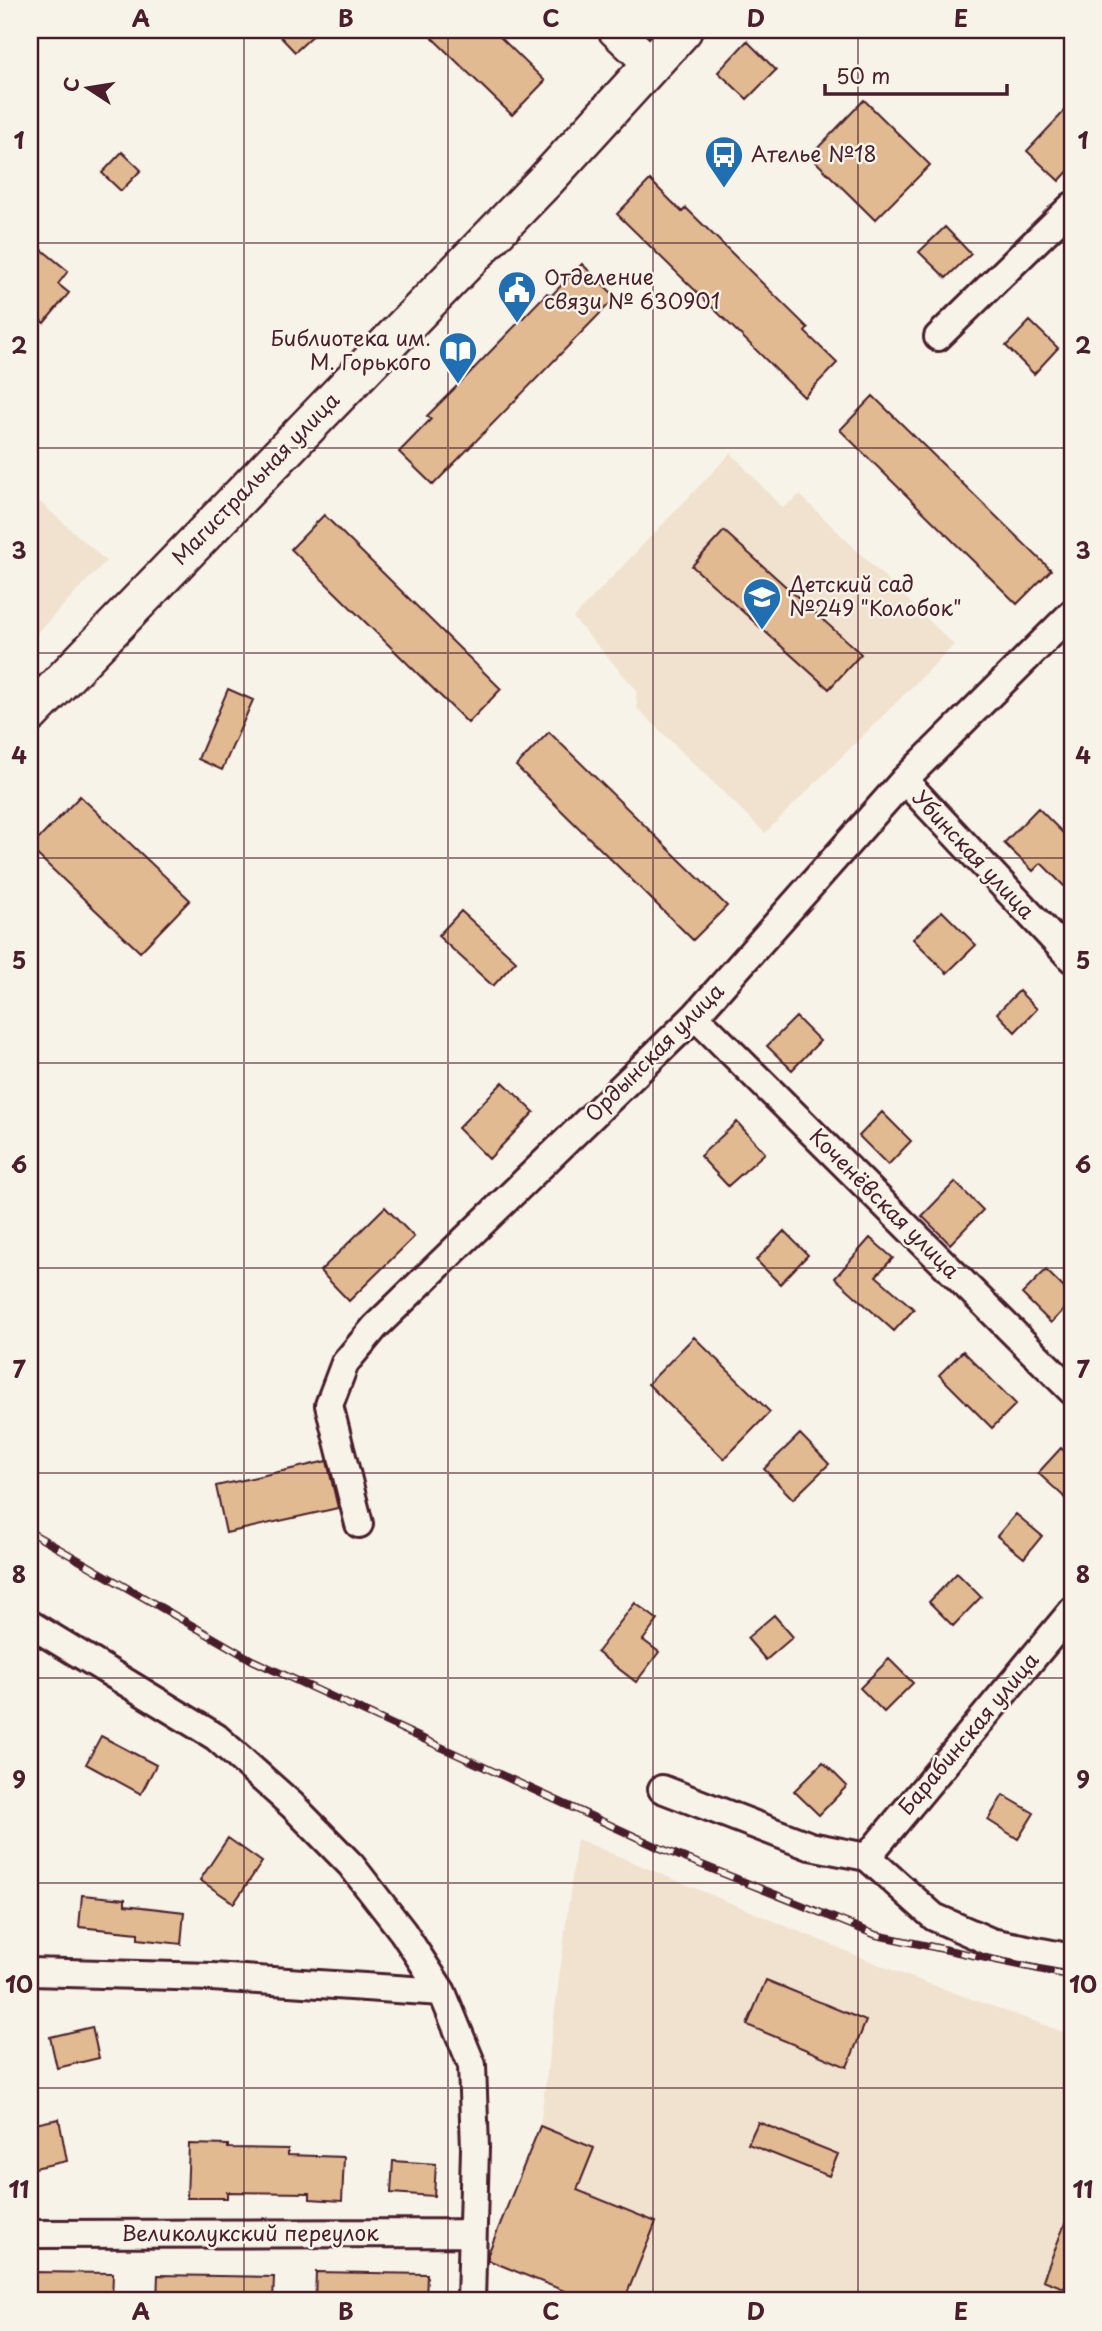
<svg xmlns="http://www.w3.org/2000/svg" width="1102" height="2331" viewBox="0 0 1102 2331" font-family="'Playpen Sans',sans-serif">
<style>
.built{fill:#f0e2ce}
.building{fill:#e1ba92;stroke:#4a1f2b;stroke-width:2}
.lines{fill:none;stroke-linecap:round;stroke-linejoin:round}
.minor-casing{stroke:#4a1f2b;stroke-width:32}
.tertiary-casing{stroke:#4a1f2b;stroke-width:38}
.secondary-casing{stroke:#4a1f2b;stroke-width:42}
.minor{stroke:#f7f3e8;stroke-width:26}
.tertiary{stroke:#f7f3e8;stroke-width:33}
.secondary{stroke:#f7f3e8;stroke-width:37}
.rail-casing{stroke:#4a1f2b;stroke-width:8}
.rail{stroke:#f7f3e8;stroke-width:5;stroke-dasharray:16;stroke-linecap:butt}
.grid{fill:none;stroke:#4a1f2b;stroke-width:2;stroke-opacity:0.55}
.labels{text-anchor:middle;stroke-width:5;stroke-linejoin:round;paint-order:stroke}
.poi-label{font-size:21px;fill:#4a1f2b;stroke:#f7f3e8;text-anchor:start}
.street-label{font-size:21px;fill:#4a1f2b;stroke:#f7f3e8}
.neatline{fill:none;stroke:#4a1f2b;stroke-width:2.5}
.grid-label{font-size:23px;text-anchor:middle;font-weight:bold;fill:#4a1f2b}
</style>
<rect width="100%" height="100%" fill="#f7f3e8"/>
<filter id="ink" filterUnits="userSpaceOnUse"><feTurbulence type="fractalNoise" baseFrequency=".0143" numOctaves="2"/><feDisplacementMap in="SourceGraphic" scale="14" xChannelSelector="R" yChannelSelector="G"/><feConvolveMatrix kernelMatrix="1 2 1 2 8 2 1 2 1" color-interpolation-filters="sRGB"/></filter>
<g filter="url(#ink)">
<path class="built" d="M731,453L782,508L800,495L954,645L765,833L637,708L636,689L573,618Z
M30,493L106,561L30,640Z
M577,1839L899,1973L1072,2035V2301H570L572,2294L486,2259L540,2126Z"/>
<path class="building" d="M274,30H319L295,52Z
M424,30H493L545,81L512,115Z
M747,41L776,70L747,99L718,72Z
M864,100L930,165L875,220L810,156Z
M1072,103V167L1059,181L1027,151Z
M122,152L141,170L121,191L102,173Z
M650,180L682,212L686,208L808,328L805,332L837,363L804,397L617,214Z
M945,227L971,254L946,278L919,252Z
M30,240L68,271L58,284L69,293L44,323L30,312Z
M582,264L616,297L433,485L399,452L431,419L427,416L458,385L547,293L551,296Z
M1030,321L1058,348L1034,374L1006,346Z
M873,396L1051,570L1017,604L840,430Z
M324,515L501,689L468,723L291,549Z
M724,531L861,654L829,689L692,566Z
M228,689L253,700L222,770L198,759Z
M549,732L727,906L693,940L516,766Z
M80,796L190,900L140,952L30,848Z
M1038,808L1072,842V894L1041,863L1033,871L1004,843Z
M461,911L516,961L493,986L438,936Z
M942,911L976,945L947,973L913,939Z
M1019,991L1037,1009L1015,1032L997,1013Z
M796,1017L820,1041L792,1070L767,1046Z
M503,1082L534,1112L489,1159L458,1128Z
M882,1112L911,1141L888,1165L859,1136Z
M737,1122L765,1153L728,1186L700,1156Z
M955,1182L983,1210L950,1244L922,1216Z
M385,1207L414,1237L349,1301L320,1271Z
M784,1231L808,1255L780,1284L756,1260Z
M870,1238L893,1258L876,1276L914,1309L894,1331L835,1278Z
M1046,1270L1072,1296V1301L1051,1323L1022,1294Z
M694,1337L770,1412L724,1459L648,1384Z
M963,1351L1016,1404L992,1428L939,1375Z
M800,1434L829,1464L793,1499L764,1469Z
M1061,1448L1072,1458V1504L1038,1473Z
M327,1461L338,1508L226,1533L216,1486Z
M1016,1514L1042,1536L1024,1558L997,1536Z
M957,1573L981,1597L953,1626L929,1602Z
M635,1603L658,1620L643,1640L659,1652L636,1682L597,1652Z
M774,1615L793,1637L766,1660L747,1638Z
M889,1659L913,1683L884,1712L860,1688Z
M101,1736L156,1765L141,1794L86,1764Z
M823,1762L847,1786L819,1815L794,1791Z
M1003,1795L1034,1813L1018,1839L988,1820Z
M228,1838L262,1862L234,1903L200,1880Z
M82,1895L125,1899V1905L184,1912L181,1944L138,1939V1933L79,1927Z
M766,1980L866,2021L847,2067L747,2025Z
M92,2027L99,2058L57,2068L50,2037Z
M59,2119L67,2161L30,2169V2125Z
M758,2122L838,2154L829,2176L748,2144Z
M540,2126L594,2148L577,2190L656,2222L624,2301H570L572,2294L488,2260V2254Z
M189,2144L228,2145V2148L288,2149V2155L344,2157L342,2201L310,2199V2193L227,2192V2198H187Z
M393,2161L436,2164L434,2196L391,2193Z
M1071,2208H1072V2291L1043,2280Z
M30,2272L113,2273L112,2301H30Z
M316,2272L427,2274L426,2301H315Z
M158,2275L274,2277L273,2301H157Z"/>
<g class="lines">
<g class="minor-casing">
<path id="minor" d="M938,337L1072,206
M904,780L1072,959
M695,1016L1072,1391
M359,1524L329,1405L345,1363L375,1327L695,1016L904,780L1072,613
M30,1624L216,1737L292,1805L351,1865L403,1932L442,1992L472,2065L475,2148L471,2301
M662,1789L810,1846L867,1857L934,1917L991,1942L1072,1958
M867,1857L1072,1611
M30,1972L212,1977L442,1992
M30,2234L471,2233"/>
</g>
<g class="tertiary-casing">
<path id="tertiary" d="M615,30L651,64"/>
</g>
<g class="secondary-casing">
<path id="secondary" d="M30,714L545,181L683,30"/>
</g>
<use href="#minor" class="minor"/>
<use href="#tertiary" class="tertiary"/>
<use href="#secondary" class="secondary"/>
<g class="rail-casing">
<path id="rail" d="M30,1532L252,1660L660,1848L876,1935L1072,1976"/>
</g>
<use href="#rail" class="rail"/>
</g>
</g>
<path class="grid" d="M244,30V2301M448,30V2301M653,30V2301M858,30V2301M30,243H1072M30,448H1072M30,653H1072M30,858H1072M30,1063H1072M30,1268H1072M30,1473H1072M30,1678H1072M30,1883H1072M30,2088H1072"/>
<defs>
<g id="bus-pin" transform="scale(2.0125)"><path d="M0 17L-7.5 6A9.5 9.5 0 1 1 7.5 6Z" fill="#1f6fb2" stroke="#f7f3e8"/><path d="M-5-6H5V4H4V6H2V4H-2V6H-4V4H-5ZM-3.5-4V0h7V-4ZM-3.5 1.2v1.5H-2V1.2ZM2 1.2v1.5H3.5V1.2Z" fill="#fff"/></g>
<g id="civic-pin" transform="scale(2.0125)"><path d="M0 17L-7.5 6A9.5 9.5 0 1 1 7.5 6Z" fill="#1f6fb2" stroke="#f7f3e8"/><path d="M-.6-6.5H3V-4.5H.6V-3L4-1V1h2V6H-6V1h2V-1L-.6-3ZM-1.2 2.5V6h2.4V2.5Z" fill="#fff"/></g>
<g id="library-pin" transform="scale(2.0125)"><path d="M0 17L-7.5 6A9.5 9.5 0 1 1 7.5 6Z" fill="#1f6fb2" stroke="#f7f3e8"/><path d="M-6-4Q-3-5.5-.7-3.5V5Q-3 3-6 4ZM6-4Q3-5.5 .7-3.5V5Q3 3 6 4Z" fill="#fff"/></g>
<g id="school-pin" transform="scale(2.0125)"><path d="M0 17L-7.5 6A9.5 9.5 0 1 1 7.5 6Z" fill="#1f6fb2" stroke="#f7f3e8"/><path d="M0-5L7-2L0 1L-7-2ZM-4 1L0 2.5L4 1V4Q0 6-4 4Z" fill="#fff"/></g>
</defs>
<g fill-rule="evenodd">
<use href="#bus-pin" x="724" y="155"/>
<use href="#civic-pin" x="517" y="290"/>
<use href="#library-pin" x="458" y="351"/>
<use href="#school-pin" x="762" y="597"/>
</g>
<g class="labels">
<g class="poi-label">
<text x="751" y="162">Ателье №18</text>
<text x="544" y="285">Отделение<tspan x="544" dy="24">связи № 630901</tspan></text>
<text x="431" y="346" text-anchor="end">Библиотека им.<tspan x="431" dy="24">М. Горького</tspan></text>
<text x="789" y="592">Детский сад<tspan x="789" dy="24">№249 "Колобок"</tspan></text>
</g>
<g class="street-label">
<text transform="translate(256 479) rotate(-46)" y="7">Магистральная улица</text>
<text transform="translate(973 855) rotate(47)" y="7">Убинская улица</text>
<text transform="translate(655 1053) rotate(-45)" y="7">Ордынская улица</text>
<text transform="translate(884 1204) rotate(45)" y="7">Коченёвская улица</text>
<text transform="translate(969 1734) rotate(-50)" y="7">Барабинская улица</text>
<text x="250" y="2241">Великолукский переулок</text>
</g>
</g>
<rect width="1102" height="2331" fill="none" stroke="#f7f3e8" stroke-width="77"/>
<g transform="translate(88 88) rotate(282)" stroke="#f7f3e8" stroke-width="5" paint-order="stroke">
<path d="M0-5L12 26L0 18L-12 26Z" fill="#4a1f2b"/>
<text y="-10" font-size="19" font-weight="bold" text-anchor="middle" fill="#4a1f2b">С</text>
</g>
<path d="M825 84v10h182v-10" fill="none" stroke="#4a1f2b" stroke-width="3.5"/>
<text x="836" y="84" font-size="21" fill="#4a1f2b" stroke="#f7f3e8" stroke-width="5" paint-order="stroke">50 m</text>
<rect x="38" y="38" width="1026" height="2254" class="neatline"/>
<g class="grid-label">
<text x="141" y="27">A</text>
<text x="346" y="27">B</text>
<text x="551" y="27">C</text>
<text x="756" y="27">D</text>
<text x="961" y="27">E</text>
<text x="19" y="149">1</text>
<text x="1083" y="149">1</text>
<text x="19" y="354">2</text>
<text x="1083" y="354">2</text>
<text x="19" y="559">3</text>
<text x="1083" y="559">3</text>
<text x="19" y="764">4</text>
<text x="1083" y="764">4</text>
<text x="19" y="969">5</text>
<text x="1083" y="969">5</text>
<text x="19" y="1173">6</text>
<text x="1083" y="1173">6</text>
<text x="19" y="1378">7</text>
<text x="1083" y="1378">7</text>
<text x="19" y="1583">8</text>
<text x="1083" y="1583">8</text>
<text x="19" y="1788">9</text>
<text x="1083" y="1788">9</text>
<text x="19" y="1993">10</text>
<text x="1083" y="1993">10</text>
<text x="19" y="2198">11</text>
<text x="1083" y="2198">11</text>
<text x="141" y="2320">A</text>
<text x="346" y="2320">B</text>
<text x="551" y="2320">C</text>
<text x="756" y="2320">D</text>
<text x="961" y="2320">E</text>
</g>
</svg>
